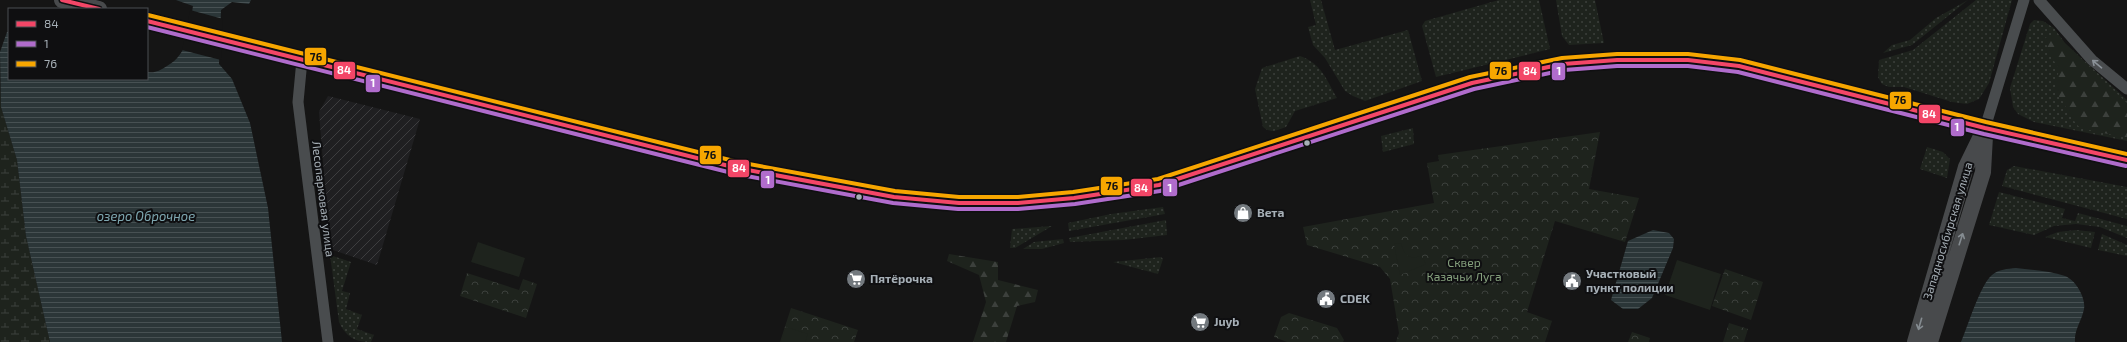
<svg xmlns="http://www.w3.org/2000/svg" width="2127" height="342" viewBox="0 0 2127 342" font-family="'Exo 2',sans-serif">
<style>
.industrial{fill:url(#industrial-furrows)}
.grass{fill:url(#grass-dots)}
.forest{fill:url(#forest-firs)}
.wetland{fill:url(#wetland-marsh)}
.park{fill:url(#park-crowns)}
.pitch{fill:#1e231d}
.water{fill:url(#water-rules)}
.pier{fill:#151515}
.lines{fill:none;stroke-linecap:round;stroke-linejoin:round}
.street{stroke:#494c4e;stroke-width:11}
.secondary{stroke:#484a4c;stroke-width:16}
.bus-1-casing{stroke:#0f0f11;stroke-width:7}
.bus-2-casing{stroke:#0f0f11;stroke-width:7}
.bus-3-casing{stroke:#0f0f11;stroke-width:7}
.bus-1{stroke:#f34667;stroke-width:4}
.bus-2{stroke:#b06ccc;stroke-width:4}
.bus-3{stroke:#f7a600;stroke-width:4}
.oneway{stroke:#8a9197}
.oneway2{stroke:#858c91}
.bus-dot{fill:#a6afb6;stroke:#0f0f11;stroke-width:1.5}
.labels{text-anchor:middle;stroke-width:4;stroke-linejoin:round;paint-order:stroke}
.street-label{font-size:12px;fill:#a6afb6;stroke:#0f0f11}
.poi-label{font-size:12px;font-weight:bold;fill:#a6afb6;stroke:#0f0f11;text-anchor:start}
.park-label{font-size:12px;fill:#85a07d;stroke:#0f0f11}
.water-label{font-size:13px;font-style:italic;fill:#7ea7b0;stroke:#0f0f11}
.line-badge{stroke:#0f0f11;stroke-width:1.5}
.badge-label{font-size:11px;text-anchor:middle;font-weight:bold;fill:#fff}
.pale-badge-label{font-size:11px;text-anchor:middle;font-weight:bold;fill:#111}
</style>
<defs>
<pattern id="industrial-furrows" width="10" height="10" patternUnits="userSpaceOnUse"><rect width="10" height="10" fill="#1f1f21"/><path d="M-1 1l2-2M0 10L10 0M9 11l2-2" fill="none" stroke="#3d3d3f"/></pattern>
<pattern id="grass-dots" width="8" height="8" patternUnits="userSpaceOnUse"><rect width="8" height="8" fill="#1e231d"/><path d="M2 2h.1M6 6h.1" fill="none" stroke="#3c403c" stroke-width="1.8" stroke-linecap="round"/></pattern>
<pattern id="forest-firs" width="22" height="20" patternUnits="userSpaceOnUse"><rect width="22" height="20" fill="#1e231d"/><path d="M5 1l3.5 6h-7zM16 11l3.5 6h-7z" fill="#3c403c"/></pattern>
<pattern id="wetland-marsh" width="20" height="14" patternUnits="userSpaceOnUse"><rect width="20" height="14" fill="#1e231d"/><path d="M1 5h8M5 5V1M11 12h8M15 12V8" fill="none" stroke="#3c403c"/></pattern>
<pattern id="park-crowns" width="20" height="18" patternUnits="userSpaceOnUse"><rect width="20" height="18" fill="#1e231d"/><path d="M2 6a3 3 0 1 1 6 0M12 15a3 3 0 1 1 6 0" fill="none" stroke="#3c403c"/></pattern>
<pattern id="water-rules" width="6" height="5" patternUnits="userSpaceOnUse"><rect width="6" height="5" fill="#2b3638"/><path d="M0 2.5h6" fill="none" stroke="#475153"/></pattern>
</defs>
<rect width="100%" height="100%" fill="#151515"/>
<path class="industrial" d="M328,96L420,119L377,265L330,249L319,112Z"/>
<path class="grass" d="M1310,0H1321L1335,50L1408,30L1422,81L1365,101L1353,96L1345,91L1325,58L1313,45L1308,27L1316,25Z
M1499,0H1539L1550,49L1436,77L1422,26L1425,21Z
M1556,0H1595L1604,43L1569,45L1562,36Z
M1968,0L1912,45L1883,53L1892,45L1910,40L1936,18Z
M1976,0H2012L1989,83L1979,99L1967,104L1952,102L1904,87H1889L1882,84L1878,77L1879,60L1913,50Z
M2034,20L2043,21L2054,28L2065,43L2127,100V141L2034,122L2018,114L2013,107L2010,88L2030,24Z
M1300,56C1322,64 1326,79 1337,98L1295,111L1286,127C1278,130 1271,134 1263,127L1255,89L1262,68Z
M1413,128L1414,144L1383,152L1381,136Z
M1927,147L1943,152L1950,159L1947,178L1920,169Z
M2014,166L2127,187V219L2002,186L2007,170Z
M1999,192L2065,209L2062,218L2075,221L2078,213L2127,226V238L2100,227L2076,224L2054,226L2034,235L1989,225Z
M1163,207L1165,214L1069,231L1068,223L1111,214Z
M1166,220L1167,235L1124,240L1070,242L1069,238Z
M1052,226L1015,248H1010L1012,229Z
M2076,230L2095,232L2091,248L2045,237L2058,232Z
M2102,234L2127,245V256L2098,250Z
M1063,239L1064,243L1042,249H1023L1034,242Z
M330,255L351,262L342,291L350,293L346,309L362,315L357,329L374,335L371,342C355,342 346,337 339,322Z
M1161,257L1163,259L1158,274L1113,262Z"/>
<path class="forest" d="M2053,34L2127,103V138L2080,128L2069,115L2064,103L2054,90L2059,70L2048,50L2045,38Z
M949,254L998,262V280L1038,290L1035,302L1017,306L1006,342H973L986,302L979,275L947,261Z"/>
<path class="wetland" d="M0,77L1,107L17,160L26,236L50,342H0Z"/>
<path class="park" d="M1600,132L1589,189L1639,198L1625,242L1555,221L1527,312L1552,321L1545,342H1396L1399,333L1390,279L1380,267L1307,245L1303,227L1434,203L1427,163L1439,161L1438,155Z
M1725,269L1763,282L1751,320L1712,306Z
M467,273L519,290L523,279L537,284L526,318L460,296Z
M791,308L858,330L854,342H780Z
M1289,313L1337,328L1344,340L1343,342H1287L1274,337L1281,317Z
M1729,323L1748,329L1744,342H1723Z
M1632,332L1650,338L1649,342H1628Z"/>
<path class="pitch" d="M478,242L525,258L519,277L471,262Z
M1401,243C1404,255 1409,260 1421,256L1426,264L1400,275L1394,244Z
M1677,260L1721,274L1710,310L1665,295Z
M786,327L808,334L805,342H781Z"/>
<path class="water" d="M176,0H251L249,4L232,2L221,10L219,64L232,79L250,123L268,208L282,342H50L26,236L17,160L1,107L0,52L7,32H9V79H147V72C156,73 159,71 167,66C189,54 189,29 193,6Z
M1653,230L1669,233L1674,239L1673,248L1652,298L1638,309H1623L1611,300L1628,241Z
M2016,268C2031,270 2050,271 2065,276C2076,280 2086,298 2084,309C2082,320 2074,330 2075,342H1961C1968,326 1980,285 1992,275C1999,269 2007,269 2016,268Z"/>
<path class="pier" d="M190,10L223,19L221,60L182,50Z"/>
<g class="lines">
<path class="street" d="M2039,0L2092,60L2127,89
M302,60L298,102L328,342
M1985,128L2024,0"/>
<path class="secondary" d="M62,0L99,9
M147,21L737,168L894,197L959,203H1018L1074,198L1159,185L1472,83L1563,64L1617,60H1688L1739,66L1985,128L2127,160
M1915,342L1966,167L1985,128
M1930,342L1983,172L1985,136"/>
<g class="bus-1-casing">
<path id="bus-1" d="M62,0L99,9
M147,21L737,168L894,197L959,203H1018L1074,198L1159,185L1472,83L1563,64L1617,60H1688L1739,66L1985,128L2127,160"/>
</g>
<g class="bus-2-casing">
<path id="bus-2" d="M147,27L736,174L893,203L958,209H1018L1075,204L1160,191L1474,89L1564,70L1617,66H1688L1738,72L1984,134L2126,166"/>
</g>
<g class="bus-3-casing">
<path id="bus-3" d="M148,15L738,162L895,191L959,197H1018L1073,192L1158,179L1470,77L1562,58L1617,54H1688L1740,60L1986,122L2127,154"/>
</g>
<use href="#bus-1" class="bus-1"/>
<use href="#bus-2" class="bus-2"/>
<use href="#bus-3" class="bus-3"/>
</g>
<defs><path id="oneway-shaft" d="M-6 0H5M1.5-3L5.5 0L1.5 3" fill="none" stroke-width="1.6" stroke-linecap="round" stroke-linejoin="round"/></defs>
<use class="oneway" href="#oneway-shaft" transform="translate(2097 64) rotate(-140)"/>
<g class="oneway2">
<use href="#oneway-shaft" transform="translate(1961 239) rotate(-72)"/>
<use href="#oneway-shaft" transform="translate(1920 324) rotate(106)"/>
</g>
<defs>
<g id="shop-disc" transform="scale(1)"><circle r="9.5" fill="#73797e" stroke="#0f0f11"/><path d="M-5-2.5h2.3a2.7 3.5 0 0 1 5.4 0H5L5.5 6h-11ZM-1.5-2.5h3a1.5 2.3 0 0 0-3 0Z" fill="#fff"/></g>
<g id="supermarket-disc" transform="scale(1)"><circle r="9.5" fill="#73797e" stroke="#0f0f11"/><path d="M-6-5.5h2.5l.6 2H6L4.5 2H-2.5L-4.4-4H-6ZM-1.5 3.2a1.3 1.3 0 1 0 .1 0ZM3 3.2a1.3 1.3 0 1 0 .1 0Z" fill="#fff"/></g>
<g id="civic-disc" transform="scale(1)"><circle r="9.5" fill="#73797e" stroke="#0f0f11"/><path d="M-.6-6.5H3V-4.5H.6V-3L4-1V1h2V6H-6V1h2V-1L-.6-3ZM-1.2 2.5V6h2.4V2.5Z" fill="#fff"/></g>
</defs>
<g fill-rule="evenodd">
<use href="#shop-disc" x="1243" y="213"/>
<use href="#supermarket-disc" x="856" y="279"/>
<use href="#civic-disc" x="1572" y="281"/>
<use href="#civic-disc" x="1326" y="299"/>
<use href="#supermarket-disc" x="1200" y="322"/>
</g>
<g class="bus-dot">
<circle cx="1307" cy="143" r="3.5"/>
<circle cx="859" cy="197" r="3.5"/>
</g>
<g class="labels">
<g class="street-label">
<text transform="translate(323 199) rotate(83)" y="4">Лесопарковая улица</text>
<text transform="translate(1948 231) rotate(-73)" y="4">Западносибирская улица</text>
</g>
<g class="poi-label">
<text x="1257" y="217">Вета</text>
<text x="1586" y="278">Участковый<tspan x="1586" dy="14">пункт полиции</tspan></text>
<text x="870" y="283">Пятёрочка</text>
<text x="1340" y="303">CDEK</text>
<text x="1214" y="326">Juyb</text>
</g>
<g class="park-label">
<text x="1464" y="267">Сквер<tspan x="1464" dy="14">Казачьи Луга</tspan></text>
</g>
<g class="water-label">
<text x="146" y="221">озеро Оброчное</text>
</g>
</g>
<g class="line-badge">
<rect x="304" y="47" width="23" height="19" rx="4" fill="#f7a600"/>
<rect x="333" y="61" width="23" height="19" rx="4" fill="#f34667"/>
<rect x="1489" y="61" width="23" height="19" rx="4" fill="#f7a600"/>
<rect x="1518" y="61" width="23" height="20" rx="4" fill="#f34667"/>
<rect x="1551" y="62" width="15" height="19" rx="4" fill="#b06ccc"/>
<rect x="365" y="74" width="16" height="19" rx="4" fill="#b06ccc"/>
<rect x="1889" y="91" width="23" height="19" rx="4" fill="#f7a600"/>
<rect x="1918" y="104" width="23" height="20" rx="4" fill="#f34667"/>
<rect x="1950" y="118" width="15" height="19" rx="4" fill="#b06ccc"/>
<rect x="699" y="145" width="23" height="20" rx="4" fill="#f7a600"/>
<rect x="727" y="159" width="23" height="19" rx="4" fill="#f34667"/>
<rect x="760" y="170" width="15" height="19" rx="4" fill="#b06ccc"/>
<rect x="1100" y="176" width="23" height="20" rx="4" fill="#f7a600"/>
<rect x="1130" y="178" width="23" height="19" rx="4" fill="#f34667"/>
<rect x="1162" y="178" width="16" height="19" rx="4" fill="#b06ccc"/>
</g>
<g class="badge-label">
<text x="344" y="74">84</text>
<text x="1530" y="75">84</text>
<text x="1559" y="75">1</text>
<text x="373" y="87">1</text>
<text x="1929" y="118">84</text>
<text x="1957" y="131">1</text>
<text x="739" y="172">84</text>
<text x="768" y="184">1</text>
<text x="1141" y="192">84</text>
<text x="1170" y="192">1</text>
</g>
<g class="pale-badge-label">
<text x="316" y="61">76</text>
<text x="1501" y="75">76</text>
<text x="1900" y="104">76</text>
<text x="710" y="159">76</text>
<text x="1112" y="190">76</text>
</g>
<rect x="8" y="8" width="140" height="72" fill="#0f0f11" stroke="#4b4f53"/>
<rect x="16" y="21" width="20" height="6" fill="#f34667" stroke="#4b4f53"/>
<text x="44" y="28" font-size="12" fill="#a6afb6">84</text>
<rect x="16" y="41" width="20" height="6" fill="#b06ccc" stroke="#4b4f53"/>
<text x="44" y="48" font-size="12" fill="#a6afb6">1</text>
<rect x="16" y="61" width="20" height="6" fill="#f7a600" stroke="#4b4f53"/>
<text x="44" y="68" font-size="12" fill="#a6afb6">76</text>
</svg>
